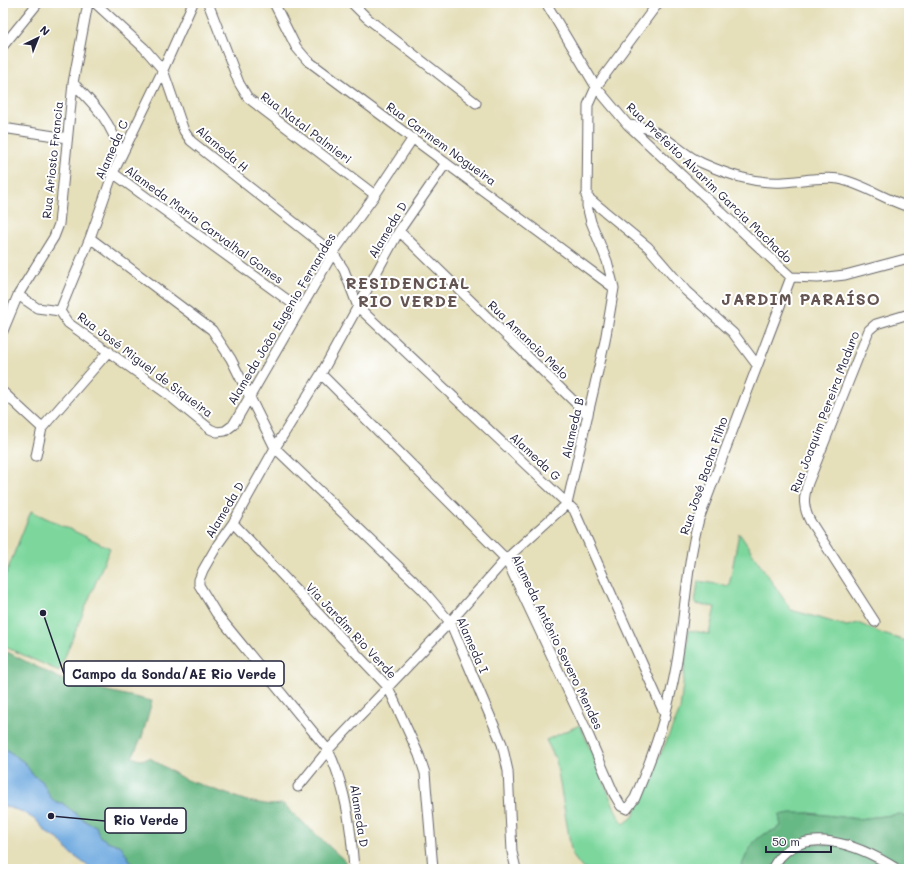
<svg xmlns="http://www.w3.org/2000/svg" width="912" height="872" viewBox="0 0 912 872" font-family="Mali,sans-serif">
<style>
.green{fill:#7dd79d;stroke:#507c6c}
.forest{fill:#66b884;stroke:#446d60}
.water{fill:#6faae0;stroke:#48668e}
.lines{fill:none;stroke-linecap:round;stroke-linejoin:round}
.street-casing{stroke:#666467;stroke-width:11}
.street{stroke:#fff;stroke-width:9}
.labels{text-anchor:middle;stroke-width:4;stroke-linejoin:round;paint-order:stroke}
.street-label{font-size:12px;fill:#22223b;stroke:#fff}
.district-label{font-size:16px;font-weight:bold;letter-spacing:1px;fill:#645552;stroke:#fff}
.leader{fill:none;stroke:#22223b;stroke-width:1.5}
.callout-dot{fill:#22223b;stroke:#fff;stroke-width:1.5}
.callout{fill:#fff;stroke:#22223b;stroke-width:1.5}
.callout-label{font-size:13px;text-anchor:middle;font-weight:bold;fill:#22223b}
</style>
<rect width="100%" height="100%" fill="#fff"/>
<filter id="ink" filterUnits="userSpaceOnUse"><feTurbulence type="fractalNoise" baseFrequency=".025" numOctaves="2"/><feDisplacementMap in="SourceGraphic" scale="8" xChannelSelector="R" yChannelSelector="G"/><feConvolveMatrix kernelMatrix="1 2 1 2 8 2 1 2 1" color-interpolation-filters="sRGB"/></filter>
<filter id="wash" filterUnits="userSpaceOnUse"><feTurbulence type="fractalNoise" baseFrequency=".012" numOctaves="4" result="noise"/><feDisplacementMap in="SourceGraphic" scale="16" xChannelSelector="R" yChannelSelector="G"/><feGaussianBlur stdDeviation="0.9" result="paint"/><feColorMatrix in="noise" values="0 0 0 0 0 0 0 0 0 0 0 0 0 0 0 0 0 1.4 0 .05"/><feComposite in="paint" operator="in"/></filter>
<g filter="url(#wash)">
<rect width="100%" height="100%" fill="#e5dfba"/>
<path class="green" d="M31,511L110,548L59,671L3,646V581Z
M739,533L791,610L847,626L858,623L883,634L909,642V820L900,814L858,819L809,813L779,815L781,826C774,831 768,832 761,836C751,842 745,859 740,869H583L572,855L556,760L546,740L580,725L618,816L624,824L633,817L680,710L689,630L709,634L715,607L695,604L698,581L729,586Z"/>
<path class="forest" d="M3,650L67,682L152,701L142,737L132,757L140,760L150,758L184,779L247,801L271,805L283,804L345,861V869H135L121,846L107,841L99,836L96,826L88,823L62,803L56,802L50,798L42,781L32,774L25,763L3,747Z
M790,813H809L858,819L900,814L909,820V869H900L866,850L805,840L770,869H740C745,859 751,842 761,836C768,832 774,832 781,826L779,815Z
M809,843L849,847L893,869H774L778,861Z"/>
<path class="water" d="M3,747L25,763L32,774L42,781L51,798L56,802L62,803L88,823L96,826L99,836L107,841L121,846L135,869H92L70,853L58,839L47,833L37,821L21,811L3,806Z"/>
</g>
<g filter="url(#ink)">
<g class="lines">
<g class="street-casing">
<path id="street" d="M95,3L144,48L163,70L184,131L191,141L333,253L344,270L358,307L574,510L666,717
M208,3L239,83L248,98L375,195
M274,3L296,47L307,60L614,288
M352,3L367,18L476,103
M546,3L596,87L628,125L791,277L818,278L845,275L909,258
M3,46L38,3
M73,83C97,107 111,122 121,155
M628,125C662,126 675,151 702,163C729,175 755,184 784,182C802,181 821,176 839,179C864,184 885,200 909,207
M3,128L67,138
M113,173L300,309
M586,196L648,247L686,291L733,333L757,365
M399,231L588,415
M90,238L212,330L231,359L275,448L422,589L450,622L502,744L508,771L512,852L516,869
M18,295L37,308L60,311
M60,311L68,323L166,393L210,429L217,432L225,431L233,425L238,417L333,253L375,195L413,138
M60,311L90,238L113,173L163,70L193,3
M3,331L18,295L54,237L59,224L73,83L88,3
M321,374L506,559L585,727L614,794L621,806L627,809L635,798C653,756 668,713 676,667C685,618 686,567 699,519L791,277
M3,392L42,428
M36,456L42,428L109,351
M233,523L388,687L419,755L425,773L433,869
M875,622L810,521C803,507 803,498 808,483L869,330L876,324L909,314
M298,787L328,750L450,622L506,559L567,504L605,341L614,288L607,261L591,222L587,206L588,105L596,87L658,3
M354,869C351,828 346,787 328,750L216,613L199,585V580L203,570L218,544L233,523L275,448L321,374L399,231L446,163
M772,869C798,819 861,846 897,869"/>
</g>
<use href="#street" class="street"/>
</g>
</g>
<g class="labels">
<g class="street-label">
<text transform="translate(306 128) rotate(37)" y="4">Rua Natal Palmieri</text>
<text transform="translate(441 144) rotate(36)" y="4">Rua Carmem Nogueira</text>
<text transform="translate(222 149) rotate(40)" y="4">Alameda H</text>
<text transform="translate(112 150) rotate(-66)" y="4">Alameda C</text>
<text transform="translate(53 160) rotate(-84)" y="4">Rua Ariosto Francia</text>
<text transform="translate(709 183) rotate(44)" y="4">Rua Prefeito Alvarim Garcia Machado</text>
<text transform="translate(204 225) rotate(36)" y="4">Alameda Maria Carvalhal Gomes</text>
<text transform="translate(388 230) rotate(-59)" y="4">Alameda D</text>
<text transform="translate(282 319) rotate(-59)" y="4">Alameda João Eugenio Fernandes</text>
<text transform="translate(528 340) rotate(44)" y="4">Rua Amancio Melo</text>
<text transform="translate(145 365) rotate(37)" y="4">Rua José Miguel de Siqueira</text>
<text transform="translate(825 412) rotate(-69)" y="4">Rua Joaquim Pereira Maduro</text>
<text transform="translate(573 428) rotate(-77)" y="4">Alameda B</text>
<text transform="translate(535 457) rotate(43)" y="4">Alameda G</text>
<text transform="translate(704 476) rotate(-71)" y="4">Rua José Bacha Filho</text>
<text transform="translate(225 510) rotate(-59)" y="4">Alameda D</text>
<text transform="translate(351 631) rotate(47)" y="4">Via Jardim Rio Verde</text>
<text transform="translate(557 642) rotate(64)" y="4">Alameda Antônio Severo Mendes</text>
<text transform="translate(472 645) rotate(66)" y="4">Alameda I</text>
<text transform="translate(359 816) rotate(81)" y="4">Alameda D</text>
</g>
<g class="district-label">
<text x="408" y="289">RESIDENCIAL<tspan x="408" dy="18">RIO VERDE</tspan></text>
<text x="801" y="305">JARDIM PARAÍSO</text>
</g>
</g>
<path class="leader" d="M43 613L64 674M51 816L105 821"/>
<g class="callout-dot">
<circle cx="43" cy="613" r="4"/>
<circle cx="51" cy="816" r="4"/>
</g>
<g class="callout">
<rect x="64" y="661" width="220" height="25" rx="4"/>
<rect x="105" y="808" width="81" height="25" rx="4"/>
</g>
<g class="callout-label">
<text x="174" y="679">Campo da Sonda/AE Rio Verde</text>
<text x="146" y="825">Rio Verde</text>
</g>
<rect width="912" height="872" fill="none" stroke="#fff" stroke-width="16"/>
<g transform="translate(38 38) rotate(43)" stroke="#ffffff" stroke-width="3" paint-order="stroke">
<path d="M0-3L7 15L0 10L-7 15Z" fill="#22223b"/>
<text y="-6" font-size="11" font-weight="bold" text-anchor="middle" fill="#22223b">N</text>
</g>
<path d="M766 846v6h65v-6" fill="none" stroke="#22223b" stroke-width="2"/>
<text x="772" y="846" font-size="12" fill="#22223b" stroke="#ffffff" stroke-width="3" paint-order="stroke">50 m</text>
</svg>
